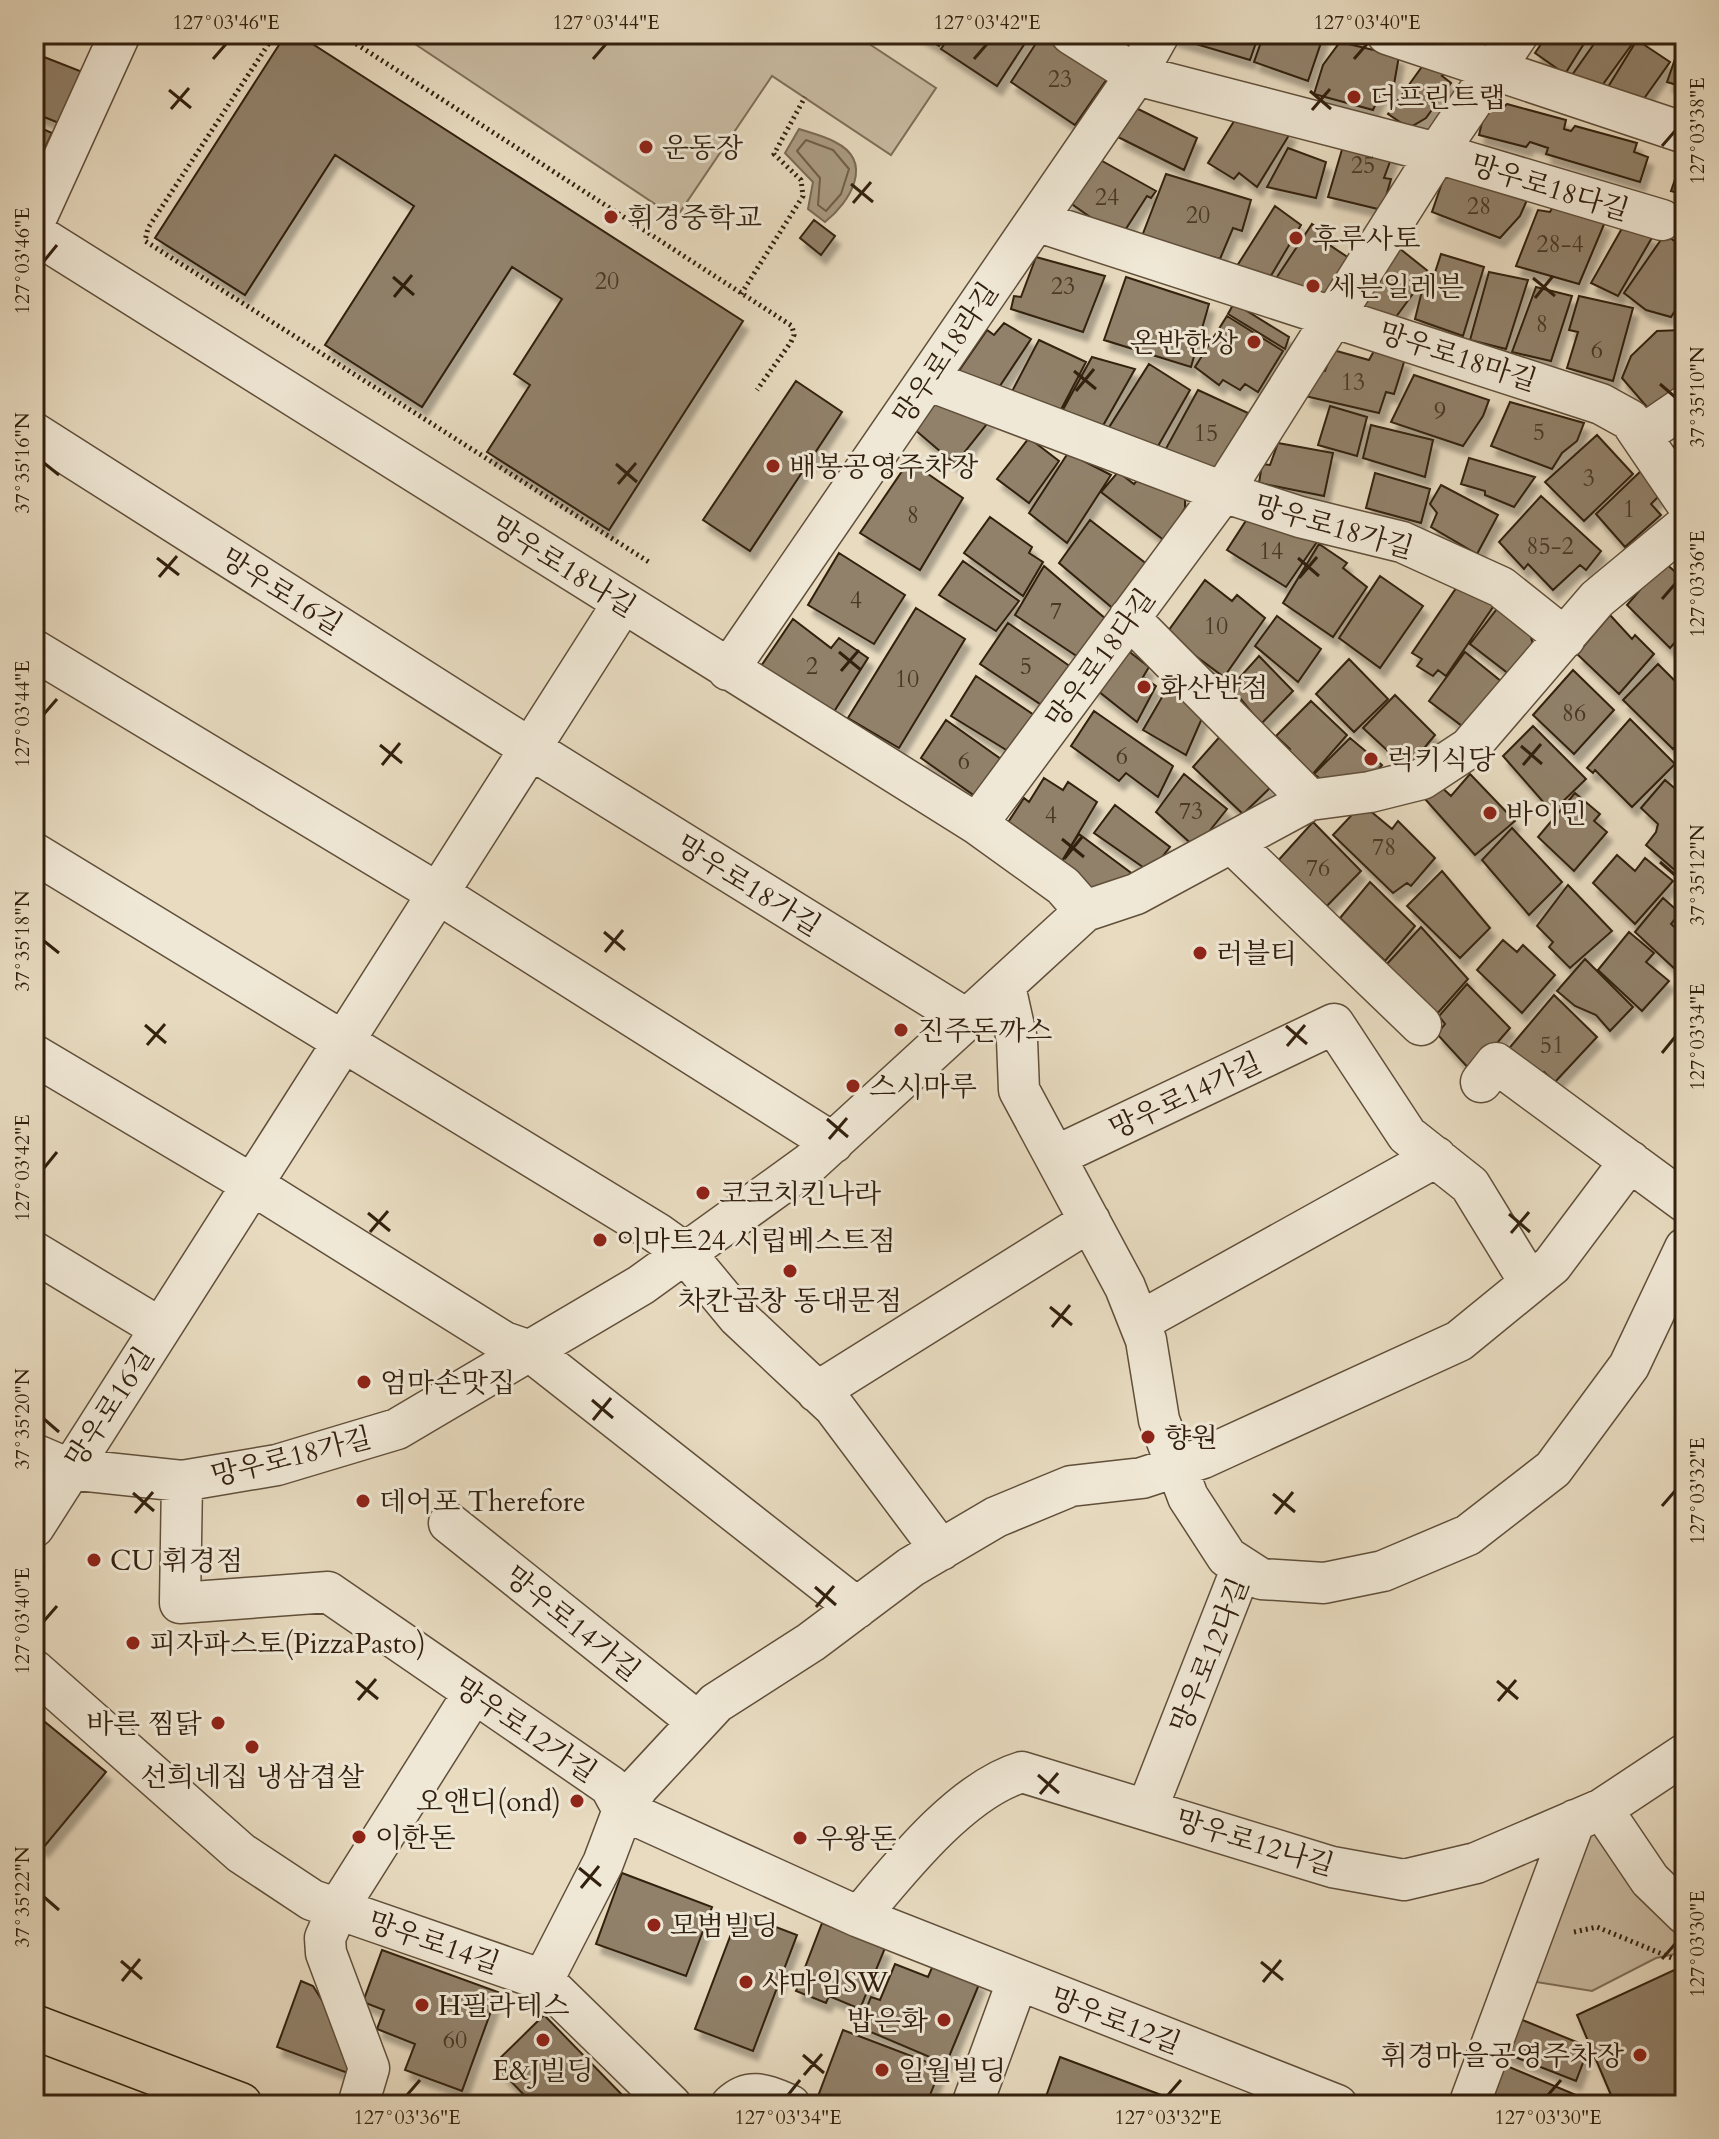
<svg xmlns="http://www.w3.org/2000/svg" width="1719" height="2139" viewBox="0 0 1719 2139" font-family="Cardo,'Noto Serif KR',serif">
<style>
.green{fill:#c9bba2;stroke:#7e6e58;stroke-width:2}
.water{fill:#aa9b83;stroke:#7a6a54;stroke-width:2}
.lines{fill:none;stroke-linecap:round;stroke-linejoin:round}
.shore{stroke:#6e5e48;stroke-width:2}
.building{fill:#91816b;stroke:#32200e;stroke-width:2;filter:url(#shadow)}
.minor-casing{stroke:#604f3a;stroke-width:43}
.major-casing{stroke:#32200e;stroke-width:47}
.path{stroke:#32200e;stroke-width:5;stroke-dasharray:2 4;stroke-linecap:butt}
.minor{stroke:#f0e8d6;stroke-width:40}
.major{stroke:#e8dbc0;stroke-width:44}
.ticks{fill:none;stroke:#32200e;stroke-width:3}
.poi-dot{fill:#8f2418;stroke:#f0e8d6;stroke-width:3}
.labels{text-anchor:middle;stroke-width:6;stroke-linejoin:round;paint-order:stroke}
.number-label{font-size:24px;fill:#4a3825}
.poi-label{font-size:28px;fill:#32200e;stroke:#f0e8d6;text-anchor:start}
.street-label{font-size:28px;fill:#32200e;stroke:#f0e8d6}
.neatline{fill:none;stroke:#32200e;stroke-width:3}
.ticks-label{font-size:20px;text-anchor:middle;fill:#32200e}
</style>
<defs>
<filter id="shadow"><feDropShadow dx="5" dy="9" stdDeviation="2" flood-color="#0004"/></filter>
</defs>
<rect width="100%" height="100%" fill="#e8dbc0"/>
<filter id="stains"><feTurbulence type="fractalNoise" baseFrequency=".0025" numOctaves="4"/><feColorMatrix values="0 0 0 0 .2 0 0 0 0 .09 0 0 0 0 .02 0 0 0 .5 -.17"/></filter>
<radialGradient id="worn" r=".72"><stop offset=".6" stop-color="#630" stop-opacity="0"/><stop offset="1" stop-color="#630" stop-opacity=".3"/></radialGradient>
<path class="green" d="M400,34H854L936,88L891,155L772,76L676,218Z
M1599,1819L1685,1926V1952L1656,1958L1592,1991L1524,1980L1581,1826Z"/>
<path class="water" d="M799,129C811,133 824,136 835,142C875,162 850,202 825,222L808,209L813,182L785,153Z"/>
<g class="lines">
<path class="shore" d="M806,140L833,150L849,169L841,194L826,211L818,205L820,178L797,151Z"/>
</g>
<path class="building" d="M286,34H297L743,321L609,530L487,452L530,385L514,374L562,299L512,267L422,407L325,345L414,206L335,155L245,295L155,238Z
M919,34H947L939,46Z
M951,34H1031L997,86L941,49Z
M1042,34L1109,76L1075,125L1011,82Z
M1102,34H1147L1132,52Z
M1174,34H1259L1250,60L1172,37Z
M1264,34H1324L1308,81L1254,62Z
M1436,34H1490L1480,49Z
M1548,34H1590L1565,74L1535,53Z
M1601,34L1611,37L1620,34L1635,40L1601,87L1572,75Z
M1637,40L1670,62L1638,107L1608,87Z
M1340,42L1399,56L1393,90L1383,88L1373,110L1314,94L1323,65Z
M44,57L85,73L64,125L34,113V60L41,63Z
M1675,59L1685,61V95L1678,92L1680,86L1667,82Z
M1426,61L1445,73L1442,76L1451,83L1426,118L1409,128L1388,114Z
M1507,104L1566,120L1564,129L1571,131L1575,126L1637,143L1634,152L1648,157L1640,182L1546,154L1548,148L1530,142L1526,147L1479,135L1486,106L1501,109Z
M1136,108L1197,138L1184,170L1118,137Z
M1241,110L1291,132L1257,187L1239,173L1234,179L1208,163Z
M34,125L52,133L34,172Z
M1346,136L1394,151L1384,178L1391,179L1382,210L1328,197Z
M1288,148L1326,162L1316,198L1267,187Z
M1685,150V195L1671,191Z
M1095,157L1156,191L1151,198L1147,196L1120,238L1066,200Z
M1166,174L1251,200L1242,231L1233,228L1220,259L1142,236Z
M1444,177L1480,182L1527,200L1520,216L1500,238L1432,212Z
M1555,203L1605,222L1579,284L1516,266L1538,210L1550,212Z
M1275,206L1301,225L1272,274L1262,280L1237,266Z
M814,220L835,236L821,255L800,238Z
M1625,223L1653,236L1618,296L1591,283Z
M1312,224L1329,236L1325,242L1349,258L1329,291L1313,297L1277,277Z
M1665,234L1685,249V295L1671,317L1646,310L1624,293Z
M1399,248L1429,272L1390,325L1368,317L1359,300Z
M1441,254L1484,267L1463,336L1415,319L1422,291H1429Z
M1036,257L1105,276L1083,332L1011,309L1014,296L1021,297Z
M1489,272L1528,280L1506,349L1470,340Z
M1126,277L1209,304L1191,367L1104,340Z
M1536,287L1572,296L1551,361L1512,352Z
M1579,296L1633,308L1613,381L1567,368L1578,332L1569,330Z
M1234,303L1289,337L1285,349L1228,314Z
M1227,316L1283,351L1258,392L1245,384L1240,390L1223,380L1219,385L1195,367Z
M1004,323L1031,339L990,401L954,378L987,330L994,335Z
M1681,330L1685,335V390L1653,414L1622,378L1631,356L1657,331Z
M1039,340L1086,362L1055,421L1007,401Z
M1333,350L1369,360L1374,351L1405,359L1394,394L1386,392L1379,413L1305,396L1312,370L1325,371Z
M1092,357L1135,369L1096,438L1060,415Z
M1149,364L1190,390L1153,455L1108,429Z
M1414,375L1489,400L1483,416L1463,446L1391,422Z
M796,381L842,412L750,551L703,520Z
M1198,390L1248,413L1215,480L1163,454Z
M941,397L990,420L955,464L914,429Z
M1510,402L1584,423L1577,441L1562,453L1552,469L1491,446Z
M1330,406L1367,417L1357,456L1318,445Z
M1371,425L1433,440L1425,477L1363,458Z
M1597,435L1633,474L1584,521L1545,482Z
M1685,435V463L1673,447Z
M1029,438L1059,461L1029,503L997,479Z
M1278,443L1333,453L1324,496L1259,483L1262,464L1270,465Z
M1068,453L1111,475L1067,543L1029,513Z
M1469,458L1535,477L1514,507L1485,495V491L1461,484Z
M909,461L963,498L920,570L860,533Z
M1644,468L1663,492L1651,504L1661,515L1625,547L1596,514Z
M1118,472L1134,484L1142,474L1185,495V508L1165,541L1101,492Z
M1375,473L1430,489L1421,523L1366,508Z
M1441,485L1498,515L1477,554L1431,527L1437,513L1430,504Z
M1541,496L1601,551L1586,570L1580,565L1553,590L1528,564L1524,569L1499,542Z
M1249,516L1321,536L1286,587L1227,550Z
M990,517L1032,547L1029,553L1043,562L1023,596L964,553Z
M1090,520L1148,565L1116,611L1059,563Z
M1319,544L1347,563L1343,568L1367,587L1333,637L1283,603Z
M839,553L905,595L874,644L808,605Z
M963,561L1019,601L996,631L939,595Z
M1664,562L1680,576L1685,570V631L1670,648L1627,605Z
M1044,566L1107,620L1078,657L1015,615Z
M1380,576L1423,606L1380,668L1339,638Z
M1205,580L1232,601L1237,595L1265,618L1224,677L1166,634Z
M1461,581L1495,604L1446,676L1438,670L1433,676L1417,666L1422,659L1412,653Z
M1500,605L1529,629L1533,645L1509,674L1470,644Z
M916,608L965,639L899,748L848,718Z
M1610,615L1632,639L1635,635L1654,654L1619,694L1577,654Z
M1277,616L1321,649L1298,682L1255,646Z
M793,619L831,648L839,638L868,658L828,721L755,675Z
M1008,623L1071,667L1049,710L980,664Z
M1122,646L1149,667L1143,677L1156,686L1137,722L1093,687Z
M1465,652L1502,682L1466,729L1429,701Z
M1259,656L1293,691L1261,724L1231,687Z
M1349,659L1388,699L1354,732L1316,694Z
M1658,664L1685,691V737L1673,749L1623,700Z
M1573,670L1614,710L1574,754L1533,715Z
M976,676L1040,719L1016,756L951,716Z
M1169,685L1203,716L1186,755L1143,730Z
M1395,695L1435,735L1411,764L1406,759L1402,764L1363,728Z
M1311,701L1347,735L1311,776L1285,755L1290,749L1276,736Z
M1094,711L1173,766L1158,797L1126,773L1119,781L1071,746Z
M1630,719L1675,764L1632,807L1595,770L1593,773L1587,768Z
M946,720L1008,764L982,801L921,758Z
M1533,726L1586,779L1552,812L1503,756Z
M1223,733L1272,786L1243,814L1193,767Z
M1350,738L1382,765L1371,778L1327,784L1314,774Z
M1184,774L1227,809L1196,848L1156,812Z
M1470,774L1515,821L1475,855L1425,799L1438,784L1451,796Z
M1044,778L1063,790L1068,782L1097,802L1062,861L1005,827L1024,798L1029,802Z
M1665,780L1685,797V863L1677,872L1646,845L1656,832L1658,824L1641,808Z
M1575,793L1600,814L1594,821L1607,832L1574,871L1538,837Z
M1362,804L1392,829L1398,821L1435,858L1411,886L1407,883L1393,893L1333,835Z
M1115,805L1170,847L1150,872L1094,833Z
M1313,822L1361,871L1321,912L1275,864Z
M1512,828L1562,882L1529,915L1482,860Z
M1079,834L1142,881L1098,899L1058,867Z
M1617,855L1635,871L1645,858L1673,881L1635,924L1593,883Z
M1442,871L1490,928L1460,958L1407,906Z
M1370,882L1415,926L1385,961L1340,918Z
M1568,885L1612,931L1570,968L1549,947L1553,942L1537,926Z
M1663,898L1680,913L1671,924L1685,937V962L1677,971L1635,932Z
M1421,927L1468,979L1436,1015L1386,965Z
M1629,932L1654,953L1646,962L1669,981L1642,1011L1598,970Z
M1503,940L1517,952L1523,945L1555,975L1522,1013L1477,970Z
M1585,959L1633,1007L1610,1031L1596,1015L1575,1006L1557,991Z
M1467,984L1510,1028L1472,1072L1437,1034L1445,1024L1439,1016Z
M1554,995L1597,1037L1555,1082L1544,1072L1538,1079L1506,1052Z
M34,1713L106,1772L43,1848L34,1840Z
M622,1873L712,1907L686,1976L596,1944Z
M739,1913L797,1935L753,2051L695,2029Z
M822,1923L885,1948L860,2009L829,1996L826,2003L796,1991Z
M382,1950L498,1992L462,2091L405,2070L415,2044L377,2029L384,2010L363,2002Z
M934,1963L980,1982L946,2064L859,2027L871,1997L880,2000L895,1964L928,1977Z
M1685,1965V2105H1589L1611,2095L1577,2015Z
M301,1981L313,1986L361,2063L356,2076L277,2047Z
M544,2015L632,2105H547L527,2098L494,2064Z
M1515,2017L1589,2047L1576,2081L1502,2052Z
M843,2030L935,2065L938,2075L926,2105H833L817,2099Z
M1060,2057L1188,2105H1043Z
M1502,2064L1576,2095L1571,2105H1485Z"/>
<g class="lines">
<g class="minor-casing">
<path id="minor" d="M1071,34L1136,75L1437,153L1662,220
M1387,34L1685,133
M1036,221L1601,404L1630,420L1685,501
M34,223L120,34
M34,233L977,824L1063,886L1085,911
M927,380L1223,492L1300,517L1402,542L1501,587L1565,638
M34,433L531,749L968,1020
M1641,436L1685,406
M1129,618L1310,800
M34,650L439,894L833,1143
M728,670L1136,75L1159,34
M977,824L1223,492L1437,153L1518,34
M1233,844L1421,1025
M34,853L657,1233L685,1253L738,1317L834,1407L941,1550
M1005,986L1017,1040L1019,1090L1125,1287L1146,1340L1159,1420L1188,1497L1227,1557L1261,1579L1324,1583L1383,1571L1468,1535L1553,1469L1629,1366L1685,1248
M34,1055L253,1185L504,1342L530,1351L857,1608
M1481,1082L1496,1063L1685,1202
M1056,1156L1334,1024L1407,1135L1470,1185L1530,1283
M34,1252L160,1328
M1139,1322L1436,1157
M817,1392L1090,1221
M34,1454L69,1469L182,1481L277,1465L397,1429L641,1285L810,1163L1085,911L1136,894L1310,800L1370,792L1422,779L1469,748L1597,599L1685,526
M182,1481L180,1603L328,1592L610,1786L623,1810L859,1917L1337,2105
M449,1523L698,1722
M34,1527L623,603
M34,1670L241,1853L312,1900L543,1980L671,2105
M1147,1809L1242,1567
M1602,1809L1650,1880L1685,1914
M859,1917C899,1869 961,1790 1022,1772L1332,1867L1404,1880L1476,1863L1602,1809L1685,1754
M543,1980L603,1863L623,1810L638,1787L716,1703L811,1642L911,1567L996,1517L1071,1486L1142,1478L1203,1458L1459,1341L1552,1265L1630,1161
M358,2105L369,2068L326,1953L325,1938L338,1908L473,1694
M731,2105C751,2086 767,2096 790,2105
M972,2105L1017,1982
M1469,2105L1575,1820"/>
</g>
<g class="major-casing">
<path id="major" d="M34,2027L240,2105"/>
</g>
<path class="path" d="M275,34L148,228L145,241L649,562
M341,34L792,326L794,335L791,342L757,390
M741,294L803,196L801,180L774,154L805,97
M1574,1932L1597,1927L1679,1961L1685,1959"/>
<use href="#minor" class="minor"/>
<use href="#major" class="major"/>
</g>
<path class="ticks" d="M213,59L226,44M593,59L606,44M974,59L987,44M1354,59L1367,44M169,90L191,108M1310,91L1331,109M171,109L189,88M1312,110L1330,89M1662,146L1675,131M851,184L873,202M853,203L871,182M44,261L57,245M393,277L414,295M1533,278L1555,296M394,297L412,275M1535,298L1553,276M1074,371L1096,389M1660,384L1675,397M1076,391L1094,369M44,463L59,475M616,464L637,482M618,484L636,463M157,558L179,575M1298,558L1319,576M159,577L177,556M1299,578L1317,557M1662,599L1675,584M839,652L861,670M841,671L859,650M44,714L57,699M380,745L402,763M1521,746L1542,764M382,765L400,743M1523,765L1541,744M1062,839L1084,857M1064,859L1082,837M1660,862L1675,875M604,932L625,950M44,941L59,953M605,952L623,930M145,1025L166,1043M1286,1026L1307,1044M147,1045L165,1024M1287,1046L1305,1025M1662,1053L1675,1037M827,1119L848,1137M829,1139L847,1118M44,1168L57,1152M368,1213L390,1231M1509,1214L1530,1232M370,1232L388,1211M1511,1233L1529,1212M1050,1307L1072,1325M1052,1327L1070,1305M592,1400L613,1418M44,1419L59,1432M593,1420L611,1398M133,1493L154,1511M1273,1494L1295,1512M1662,1506L1675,1491M135,1513L153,1492M1275,1514L1293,1492M815,1587L836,1605M816,1607L834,1586M44,1621L57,1606M356,1681L378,1699M1497,1681L1518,1699M358,1700L376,1679M1498,1701L1516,1680M1038,1775L1059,1793M1040,1794L1058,1773M579,1868L601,1886M581,1888L599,1866M44,1897L59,1910M1662,1959L1675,1944M121,1961L142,1979M1261,1962L1283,1980M122,1981L140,1959M1263,1982L1281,1960M803,2055L824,2073M804,2075L822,2054M407,2095L420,2080M788,2095L800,2080M1168,2095L1181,2080M1548,2095L1561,2080"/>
<g class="poi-dot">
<circle cx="1354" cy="97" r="8"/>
<circle cx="646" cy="147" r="8"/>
<circle cx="611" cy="217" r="8"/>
<circle cx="1296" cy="238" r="8"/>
<circle cx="1313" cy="286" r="8"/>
<circle cx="1254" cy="342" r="8"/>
<circle cx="773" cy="466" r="8"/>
<circle cx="1144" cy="687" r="8"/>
<circle cx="1371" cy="759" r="8"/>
<circle cx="1490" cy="813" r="8"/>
<circle cx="1200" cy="953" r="8"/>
<circle cx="901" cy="1030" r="8"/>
<circle cx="853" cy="1086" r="8"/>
<circle cx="703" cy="1193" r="8"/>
<circle cx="600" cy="1240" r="8"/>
<circle cx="790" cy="1271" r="8"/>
<circle cx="364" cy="1382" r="8"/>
<circle cx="1148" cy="1437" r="8"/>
<circle cx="363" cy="1501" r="8"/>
<circle cx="94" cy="1560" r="8"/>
<circle cx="133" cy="1643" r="8"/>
<circle cx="218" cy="1723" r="8"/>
<circle cx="252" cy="1747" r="8"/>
<circle cx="577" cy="1801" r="8"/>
<circle cx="359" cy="1837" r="8"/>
<circle cx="800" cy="1838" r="8"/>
<circle cx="654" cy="1925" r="8"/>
<circle cx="746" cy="1982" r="8"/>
<circle cx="422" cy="2005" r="8"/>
<circle cx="944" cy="2020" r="8"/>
<circle cx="543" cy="2040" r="8"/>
<circle cx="1640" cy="2055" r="8"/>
<circle cx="882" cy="2070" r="8"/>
</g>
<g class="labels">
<g class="number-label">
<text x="1060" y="87">23</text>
<text x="1363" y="173">25</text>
<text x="1107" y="205">24</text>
<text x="1479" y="214">28</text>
<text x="1198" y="223">20</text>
<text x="1560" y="252">28-4</text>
<text x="607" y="289">20</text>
<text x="1063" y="294">23</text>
<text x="1542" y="332">8</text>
<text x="1597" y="358">6</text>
<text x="1353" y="390">13</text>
<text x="1440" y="419">9</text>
<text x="1539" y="440">5</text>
<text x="1206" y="441">15</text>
<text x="1589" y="486">3</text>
<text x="1629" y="517">1</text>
<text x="913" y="523">8</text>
<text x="1550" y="554">85-2</text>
<text x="1271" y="559">14</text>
<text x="856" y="608">4</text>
<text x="1056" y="619">7</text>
<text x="1216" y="634">10</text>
<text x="812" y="674">2</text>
<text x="1026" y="674">5</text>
<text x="907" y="687">10</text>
<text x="1574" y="721">86</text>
<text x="1122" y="764">6</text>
<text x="964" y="769">6</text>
<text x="1191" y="819">73</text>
<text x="1051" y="823">4</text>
<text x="1384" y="855">78</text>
<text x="1318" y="876">76</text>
<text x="1552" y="1053">51</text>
<text x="455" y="2048">60</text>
</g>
<g class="poi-label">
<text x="1370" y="107">더프린트랩</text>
<text x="662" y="157">운동장</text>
<text x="627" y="227">휘경중학교</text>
<text x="1312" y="248">후루사토</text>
<text x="1329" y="296">세븐일레븐</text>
<text x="1238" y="352" text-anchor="end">온반한상</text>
<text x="789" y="476">배봉공영주차장</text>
<text x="1160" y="697">화산반점</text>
<text x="1387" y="769">럭키식당</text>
<text x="1506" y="823">바이민</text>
<text x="1216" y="963">러블티</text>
<text x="917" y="1040">진주돈까스</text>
<text x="869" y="1096">스시마루</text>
<text x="719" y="1203">코코치킨나라</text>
<text x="616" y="1250">이마트24 시립베스트점</text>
<text x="790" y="1310" text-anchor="middle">차칸곱창 동대문점</text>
<text x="380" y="1392">엄마손맛집</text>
<text x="1164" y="1447">향원</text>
<text x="379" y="1511">데어포 Therefore</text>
<text x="110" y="1570">CU 휘경점</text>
<text x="149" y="1653">피자파스토(PizzaPasto)</text>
<text x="202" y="1733" text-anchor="end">바른 찜닭</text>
<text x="252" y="1786" text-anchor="middle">선희네집 냉삼겹살</text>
<text x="561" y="1811" text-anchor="end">오앤디(ond)</text>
<text x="375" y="1847">이한돈</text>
<text x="816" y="1848">우왕돈</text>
<text x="670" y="1935">모범빌딩</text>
<text x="762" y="1992">샤마임SW</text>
<text x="438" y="2015">H필라테스</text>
<text x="928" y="2030" text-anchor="end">밥은화</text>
<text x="1624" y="2065" text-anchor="end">휘경마을공영주차장</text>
<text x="543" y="2080" text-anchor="middle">E&amp;J빌딩</text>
<text x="898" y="2080">일월빌딩</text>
</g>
<g class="street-label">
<text transform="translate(1550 187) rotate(17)" y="10">망우로18다길</text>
<text transform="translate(945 353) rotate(-56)" y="10">망우로18라길</text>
<text transform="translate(1458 356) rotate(18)" y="10">망우로18마길</text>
<text transform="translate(1334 526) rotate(16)" y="10">망우로18가길</text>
<text transform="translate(564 566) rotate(32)" y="10">망우로18나길</text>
<text transform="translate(282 591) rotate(32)" y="10">망우로16길</text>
<text transform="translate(1100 658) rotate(-54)" y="10">망우로18다길</text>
<text transform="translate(749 885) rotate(32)" y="10">망우로18가길</text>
<text transform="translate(1185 1095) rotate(-25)" y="10">망우로14가길</text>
<text transform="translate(109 1407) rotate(-57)" y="10">망우로16길</text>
<text transform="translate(291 1456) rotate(-14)" y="10">망우로18가길</text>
<text transform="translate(573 1623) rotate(39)" y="10">망우로14가길</text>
<text transform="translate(1209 1655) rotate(-68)" y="10">망우로12다길</text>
<text transform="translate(526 1729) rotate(34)" y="10">망우로12가길</text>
<text transform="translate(1255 1842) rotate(17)" y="10">망우로12나길</text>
<text transform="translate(434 1942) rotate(19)" y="10">망우로14길</text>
<text transform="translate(1116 2020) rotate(21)" y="10">망우로12길</text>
</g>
</g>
<rect width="1719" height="2139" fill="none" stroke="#e8dbc0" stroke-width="88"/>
<rect x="44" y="44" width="1631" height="2051" class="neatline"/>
<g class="ticks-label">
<text x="226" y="29">127°03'46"E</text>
<text x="606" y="29">127°03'44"E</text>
<text x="987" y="29">127°03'42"E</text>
<text x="1367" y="29">127°03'40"E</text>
<text transform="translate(1697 131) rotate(-90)" y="7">127°03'38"E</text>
<text transform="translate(22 261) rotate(-90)" y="7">127°03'46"E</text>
<text transform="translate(1697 397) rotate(-90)" y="7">37°35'10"N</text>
<text transform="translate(22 463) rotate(-90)" y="7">37°35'16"N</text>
<text transform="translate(1697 584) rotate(-90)" y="7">127°03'36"E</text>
<text transform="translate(22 714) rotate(-90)" y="7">127°03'44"E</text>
<text transform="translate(1697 875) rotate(-90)" y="7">37°35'12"N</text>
<text transform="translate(22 941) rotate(-90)" y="7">37°35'18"N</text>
<text transform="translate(1697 1037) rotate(-90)" y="7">127°03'34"E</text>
<text transform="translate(22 1168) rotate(-90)" y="7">127°03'42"E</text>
<text transform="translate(22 1419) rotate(-90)" y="7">37°35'20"N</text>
<text transform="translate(1697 1491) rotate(-90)" y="7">127°03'32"E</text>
<text transform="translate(22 1621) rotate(-90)" y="7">127°03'40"E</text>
<text transform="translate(22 1897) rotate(-90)" y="7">37°35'22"N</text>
<text transform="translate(1697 1944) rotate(-90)" y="7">127°03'30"E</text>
<text x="407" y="2124">127°03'36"E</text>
<text x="788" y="2124">127°03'34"E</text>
<text x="1168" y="2124">127°03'32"E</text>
<text x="1548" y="2124">127°03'30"E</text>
</g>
<rect width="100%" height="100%" filter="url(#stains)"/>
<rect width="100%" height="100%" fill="url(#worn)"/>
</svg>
